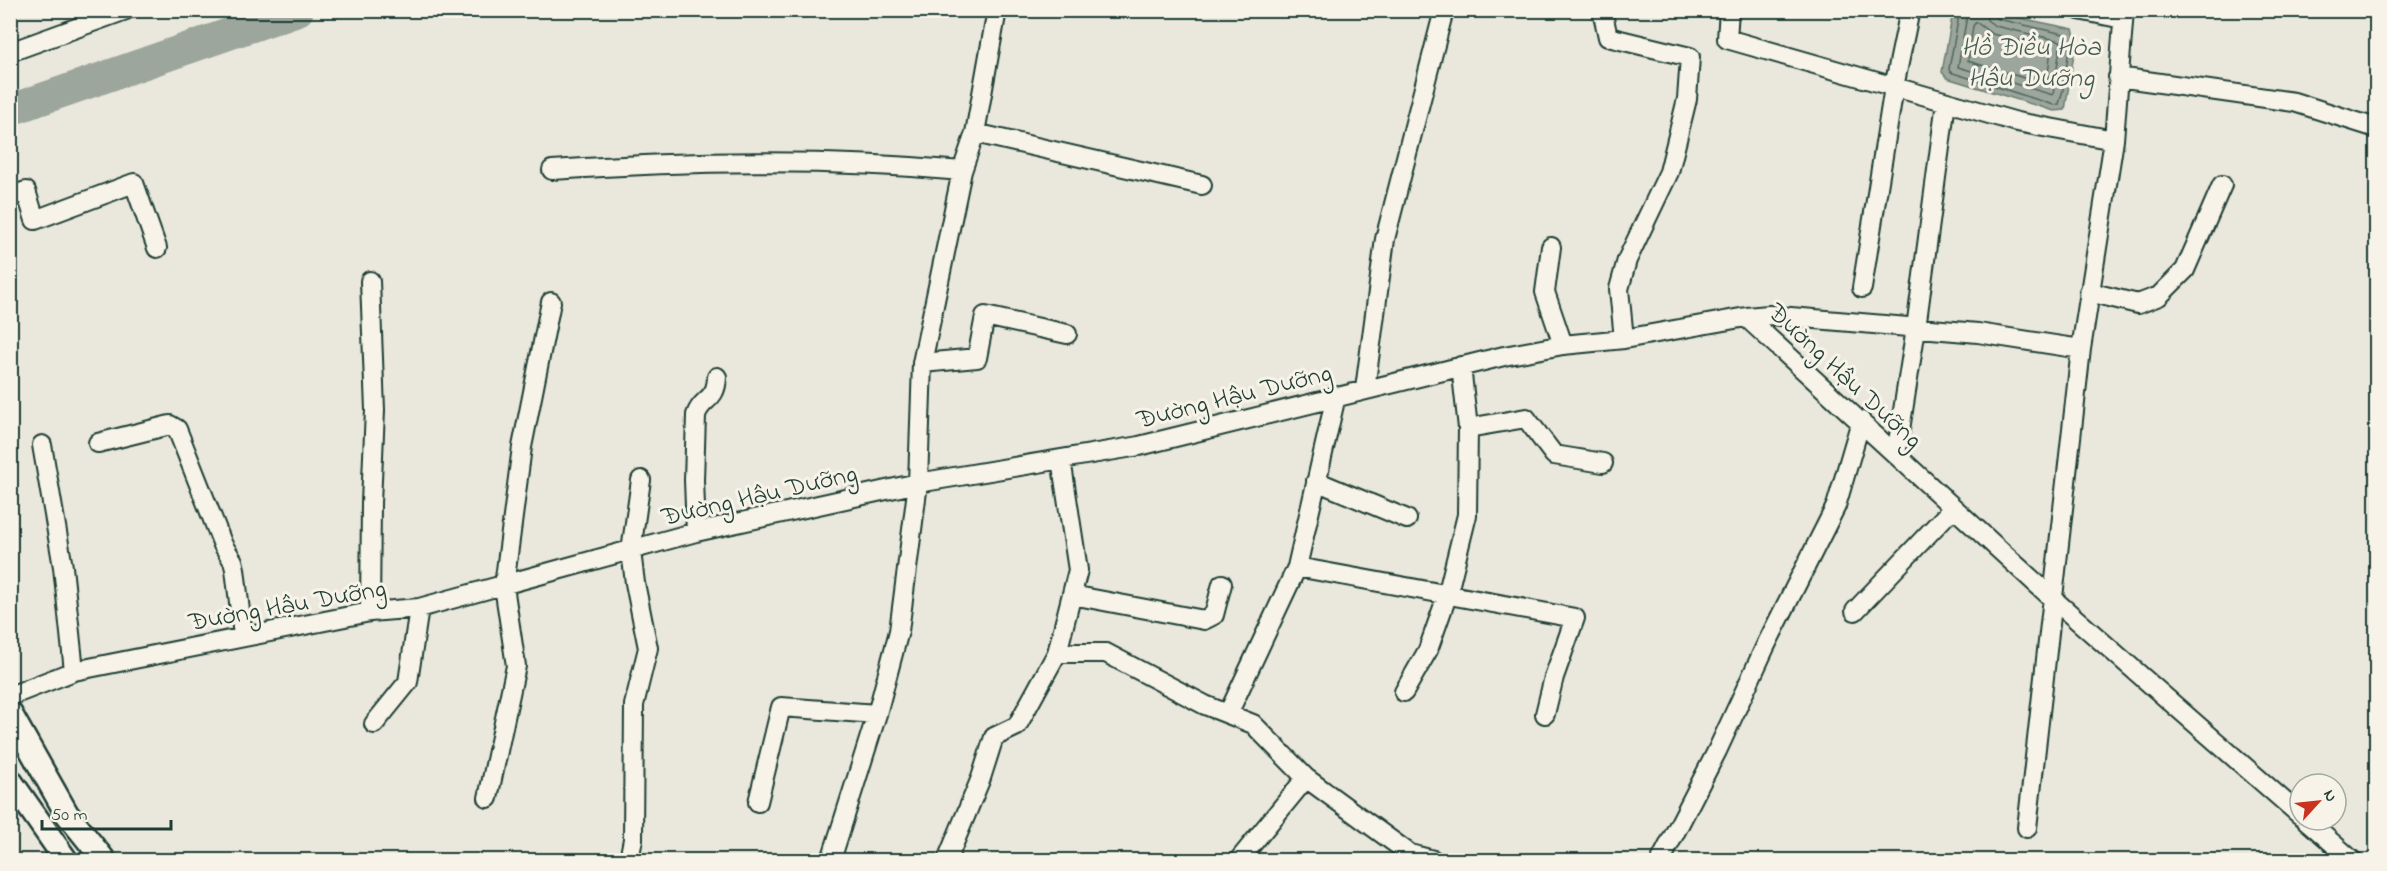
<svg xmlns="http://www.w3.org/2000/svg" width="2387" height="871" viewBox="0 0 2387 871" font-family="'Indie Flower',sans-serif">
<style>
.water{fill:#9ca69c;stroke:#6a7c72;stroke-width:1.5}
.lines{fill:none;stroke-linecap:round;stroke-linejoin:round}
.shore{stroke:#51675e;stroke-width:1.5}
.river{stroke:#9ca69c;stroke-width:32}
.minor-casing{stroke:#1f3d34;stroke-width:22}
.major-casing{stroke:#1f3d34;stroke-width:27}
.minor{stroke:#f7f3e8;stroke-width:18}
.major{stroke:#f7f3e8;stroke-width:22}
.labels{text-anchor:middle;stroke-width:6;stroke-linejoin:round;paint-order:stroke}
.street-label{font-size:26px;fill:#1f3d34;stroke:#f7f3e8}
.water-label{font-size:27px;font-style:italic;fill:#445c53;stroke:#f7f3e8}
</style>
<rect width="100%" height="100%" fill="#eae8dd"/>
<filter id="ink" filterUnits="userSpaceOnUse"><feTurbulence type="fractalNoise" baseFrequency=".0167" numOctaves="2"/><feDisplacementMap in="SourceGraphic" scale="12" xChannelSelector="R" yChannelSelector="G"/><feConvolveMatrix kernelMatrix="1 2 1 2 8 2 1 2 1" color-interpolation-filters="sRGB"/></filter>
<g filter="url(#ink)">
<path class="water" d="M1956,10L1986,11L2073,29L2076,41L2065,110L2054,111L1947,78L1942,72L1952,17Z"/>
<g class="lines">
<path class="shore" d="M1960,10L1949,69L1950,72L2054,105L2059,104L2063,90L2070,42L2068,35L1998,19L1994,16L1993,10
M1968,10L1958,67L2053,95L2061,41L1995,26L1987,20L1985,10
M1976,22L1992,34L2051,48L2047,83L2044,84L1968,61L1973,26Z"/>
<path class="river" d="M10,110L298,10"/>
<g class="minor-casing">
<path id="minor" d="M1602,10L1608,37L1690,57L1687,99L1669,172L1627,260L1619,289L1624,339
M1729,10L1727,39L2017,122L2114,140
M2079,10L2123,19
M10,52L126,10
M2118,77L2294,102L2376,128
M975,133L1202,185
M552,170C690,161 824,158 962,171
M10,196L26,191L35,220L134,183L157,248
M1551,247L1545,292L1563,345
M1862,288L1894,87L1910,10
M2089,292L2138,304L2159,296L2185,270L2222,185
M1746,317L1769,315L1978,333L2081,349
M922,363L977,358L985,316L1067,334
M1365,389L1385,239L1444,10
M1468,428L1526,418L1554,455L1603,463
M98,443L170,425L177,429L223,545L233,561L235,569L243,636
M42,445L63,567L74,671
M1896,455L1916,328L1946,102
M1316,481L1407,519
M696,532L694,480L696,415C702,397 716,402 717,377
M1297,567L1575,618L1554,677L1545,714
M1072,595L1204,620L1214,615L1222,584
M1855,611L1953,508
M370,612L371,503L375,410L370,281
M1057,653H1106L1205,705L1253,724L1306,778L1410,854L1433,860
M1404,692L1428,650L1447,596L1467,515L1468,428L1461,366
M10,696L74,671L370,612L419,608L696,532L918,483L1139,446L1504,356L1563,345L1624,339L1746,317L2053,599L2300,815
M1228,714L1297,567L1336,396
M374,724L408,682L419,608
M488,798L516,666L504,586L522,447L551,302
M758,802L781,707L877,714
M2306,820L2352,860
M2027,828L2081,349L2114,140L2124,10
M629,860L633,839L634,705L648,648L635,583L631,551L641,480
M831,860L877,714L899,631L918,483L922,363L962,171L975,133L997,10
M947,860L981,778L994,737L1017,726L1057,653L1078,570L1061,459
M1239,860L1306,778
M1661,860L1717,751L1766,645L1836,506L1861,421"/>
</g>
<g class="major-casing">
<path id="major" d="M10,713L67,814L104,860
M10,780L66,860"/>
</g>
<use href="#minor" class="minor"/>
<use href="#major" class="major"/>
</g>
</g>
<g class="labels">
<g class="street-label">
<text transform="translate(1846 375) rotate(43)" y="9">Đường Hậu Dưỡng</text>
<text transform="translate(1234 395) rotate(-14)" y="9">Đường Hậu Dưỡng</text>
<text transform="translate(759 494) rotate(-13)" y="9">Đường Hậu Dưỡng</text>
<text transform="translate(287 604) rotate(-10)" y="9">Đường Hậu Dưỡng</text>
</g>
<g class="water-label">
<text x="2031" y="55">Hồ Điều Hòa<tspan x="2031" dy="31">Hậu Dưỡng</tspan></text>
</g>
</g>
<rect width="2387" height="871" fill="none" stroke="#f7f3e8" stroke-width="36"/>
<rect x="18" y="18" width="2351" height="835" fill="none" stroke="#1f3d34" stroke-width="2" filter="url(#ink)"/>
<g transform="translate(2318 802) rotate(63)"><circle r="28" fill="#f7f3e8" stroke="#a1aaa0" stroke-width="1.5"/>
<path d="M0-4.5L10 22L0 15L-10 22Z" fill="#c8321e"/>
<text y="-9" font-size="16" font-weight="bold" text-anchor="middle" fill="#1f3d34">N</text>
</g>
<path d="M42 820v9h129v-9" fill="none" stroke="#1f3d34" stroke-width="3"/>
<text x="51" y="820" font-size="18" fill="#1f3d34" stroke="#f7f3e8" stroke-width="4.5" paint-order="stroke">50 m</text>
</svg>
